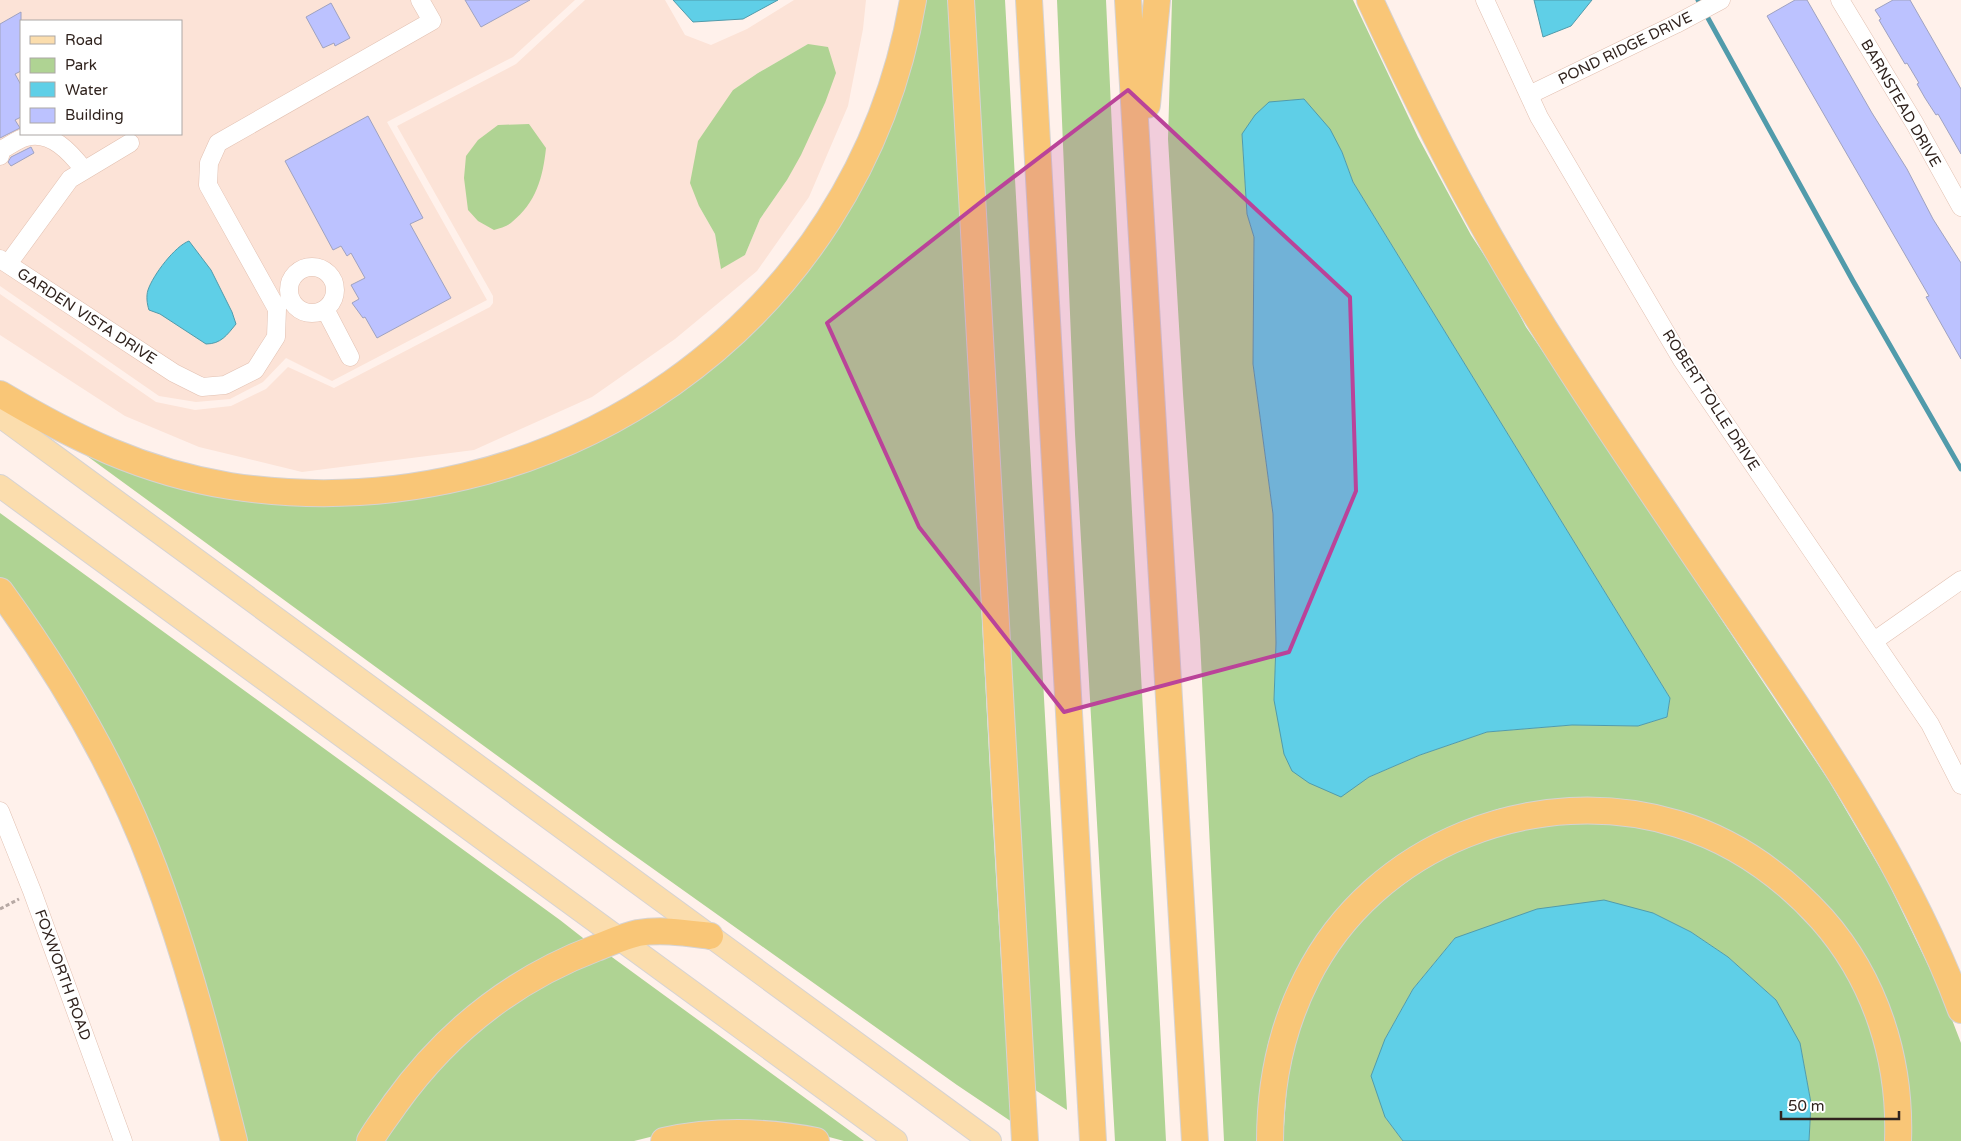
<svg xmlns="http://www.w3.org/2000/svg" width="1961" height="1141" viewBox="0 0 1961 1141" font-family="'Varela Round',sans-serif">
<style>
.built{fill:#fce3d7;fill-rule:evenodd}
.green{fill:#afd393;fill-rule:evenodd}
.water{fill:#5fcfe7;stroke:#519bab}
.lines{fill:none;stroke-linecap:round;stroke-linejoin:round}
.stream{stroke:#519bab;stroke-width:5}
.building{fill:#bcc2ff;stroke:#9fa2c0}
.minor-casing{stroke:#e2c0b1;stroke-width:19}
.major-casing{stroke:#d6d3d2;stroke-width:24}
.highway-casing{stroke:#d6d3d2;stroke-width:28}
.path{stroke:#b7a9a4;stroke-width:3;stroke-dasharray:4 2.5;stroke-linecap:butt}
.minor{stroke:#fff;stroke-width:18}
.major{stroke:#fbddad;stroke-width:22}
.highway{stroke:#f9c677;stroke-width:26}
.marked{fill:#ba4399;fill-opacity:0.2;stroke:#ba4399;stroke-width:4;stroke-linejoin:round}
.labels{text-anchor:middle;stroke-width:4;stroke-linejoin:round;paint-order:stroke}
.street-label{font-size:15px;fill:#30231e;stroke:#fff}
</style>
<rect width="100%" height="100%" fill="#fff1eb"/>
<path class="built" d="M0,0H575L513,57L387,122L487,300L332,381L286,358L263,382L230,399L196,402L159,396L0,286ZM21,21H181V134H21Z
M585,0H665L685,35L711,45L747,29L794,0H866L863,29L848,106L809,197L757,271L675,339L592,397L474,450L302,472L199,447L125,416L0,335V294L156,402L195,410L231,406L266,389L288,367L334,388L490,307L493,303V296L397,126L516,64ZM808,44L825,103L787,180L760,219L745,255L721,268L715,234L699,206L733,90L758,73Z"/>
<path class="green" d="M919,0H952C971,374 985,748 1012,1122L957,1085L614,841L83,453L322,500L598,436L811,256Z
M967,0H1005L1067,1110L1032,1088Z
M1057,0H1106C1123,381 1147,761 1166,1141H1115L1075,434Z
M1172,0H1353L1418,137L1447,191L1471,235L1503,284L1526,327L1548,359L1829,781L1887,880L1942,994L1961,1043V1141H1906L1905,1098L1808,893L1618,800L1592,798L1530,803L1498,809L1465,821L1321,932L1304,958L1293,980L1278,1012L1268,1044L1263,1073L1257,1141H1224L1200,639L1183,394L1168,139ZM1304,99L1342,152L1353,182L1670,698L1667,717L1638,726L1572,725L1487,732L1420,755L1369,777L1341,796L1274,700L1276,643L1273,514L1253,364L1254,237L1247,214L1242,134L1287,101Z
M808,44L828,47L836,73L825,103L801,155L787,180L760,219L745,255L721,269L715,234L699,206L690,183L698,141L733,90L758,73Z
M529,124L546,148C543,177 536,203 512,222C508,226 500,228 494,230L478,221L468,210L464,178L466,156L478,140L498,125Z
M0,513L560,920L583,938L584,940L559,951L358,1141H240L176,913L0,580Z
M1630,822L1715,848L1778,887L1846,966L1883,1058L1890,1141H1809L1811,1103L1800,1044L1776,1000L1728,957L1691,932L1653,913L1455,938L1413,989L1385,1039V1117L1403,1141H1283L1287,1084L1296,1040L1304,1013L1317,985L1337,952L1360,922L1382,900L1442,856L1529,825Z
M605,952L864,1141H844L818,1134L658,1135L634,1141H376L472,1026Z"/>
<path class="water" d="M673,0H778L743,19L693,22Z
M1534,0H1592L1571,26L1543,37Z
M1304,99L1330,129L1342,152L1353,182L1670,698L1667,717L1638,726L1572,725L1487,732L1420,755L1369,777L1341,797L1309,783L1292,771L1284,754L1274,700L1276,643L1273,514L1253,364L1254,237L1247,214L1242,134L1255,115L1269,102Z
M189,241L211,270L232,312L236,324C227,335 221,344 206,344L160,314L149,310C147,304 146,296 148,290C153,275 175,246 189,241Z
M1604,900L1653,913L1691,932L1728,957L1776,1000L1800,1043L1811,1103L1809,1141H1403L1385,1117L1371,1076L1385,1039L1413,989L1455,938L1537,909Z"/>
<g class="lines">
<path class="stream" d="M1698,0L1853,281L1961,469"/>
</g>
<path class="building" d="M465,0H530L481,27Z
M1795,0H1807L1872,113L1907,169L1933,219L1961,263V359L1926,297L1929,296L1767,16Z
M1893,0H1910L1961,89V154L1938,114L1936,115L1925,98L1917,84L1919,83L1907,63L1905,64L1879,20L1881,19L1875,10Z
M331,3L350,38L335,46L334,43L323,48L306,17Z
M21,12V71L15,74L21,85V117L15,120L20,128L0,138V24Z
M368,116L423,218L410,224L451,298L377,338L365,317L363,318L352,303L359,299L351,285L365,278L351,253L347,256L341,246L333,250L285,161Z
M31,147L34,153L11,166L8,162L11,157Z"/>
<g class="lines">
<g class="minor-casing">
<path id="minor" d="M1485,0L1539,117L1682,360L1930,724L1961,785
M1840,0L1915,124L1961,207
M1529,95L1676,24L1721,0
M0,156L1,150C9,146 18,139 26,137C51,130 71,153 84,170
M0,259L174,373L202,387L225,385L255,370L276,337L277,309L208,185L209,163L218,143L432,21L420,0
M8,264L70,179L130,143
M289 290a23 23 0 1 1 46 0a23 23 0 1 1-46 0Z
M325,309L350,357
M1874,641L1961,580
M0,811L32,891L123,1141"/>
</g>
<g class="major-casing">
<path id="major" d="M0,416L990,1141
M0,486L896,1141"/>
</g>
<g class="highway-casing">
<path id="highway" d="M961,0L1025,1141
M1029,0L1093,1141
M1128,0L1195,1141
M1370,0C1412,91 1456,181 1507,267C1558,354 1614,436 1670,519C1775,677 1894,831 1961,1010
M1147,105L1157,0
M0,394C74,438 143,472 230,486C552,535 858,325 913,0
M0,591C62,676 117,770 154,869C187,957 211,1049 234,1141
M370,1141C377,1128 387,1116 395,1104C446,1033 514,979 596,948C609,943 624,936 638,933C662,929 686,933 710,936
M664,1141C714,1130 765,1131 816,1141
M1270,1141C1270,1084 1281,1029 1307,978C1374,844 1537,781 1678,824C1734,841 1783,876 1822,919C1876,980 1901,1060 1898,1141"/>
</g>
<path class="path" d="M0,909L19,899"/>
<use href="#minor" class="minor"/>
<use href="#major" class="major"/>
<use href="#highway" class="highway"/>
</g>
<path class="marked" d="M1128,90L1350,297L1356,491L1289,652L1064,712L919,527L827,323L982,201Z"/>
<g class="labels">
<g class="street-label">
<text transform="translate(1625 48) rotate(-26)" y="5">POND RIDGE DRIVE</text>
<text transform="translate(1901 103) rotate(60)" y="5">BARNSTEAD DRIVE</text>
<text transform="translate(87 316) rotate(33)" y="5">GARDEN VISTA DRIVE</text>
<text transform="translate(1711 400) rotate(57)" y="5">ROBERT TOLLE DRIVE</text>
<text transform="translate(63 975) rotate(70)" y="5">FOXWORTH ROAD</text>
</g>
</g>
<rect x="20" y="20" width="162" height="115" fill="#ffffff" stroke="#aca7a5"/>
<rect x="30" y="36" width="25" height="8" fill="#fbddad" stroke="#aca7a5"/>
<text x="65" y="45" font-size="15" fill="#30231e">Road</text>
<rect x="30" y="58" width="25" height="15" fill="#afd393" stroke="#aca7a5"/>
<text x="65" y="70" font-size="15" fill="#30231e">Park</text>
<rect x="30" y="82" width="25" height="15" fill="#5fcfe7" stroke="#aca7a5"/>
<text x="65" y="95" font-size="15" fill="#30231e">Water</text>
<rect x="30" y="108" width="25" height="15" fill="#bcc2ff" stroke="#aca7a5"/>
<text x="65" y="120" font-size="15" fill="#30231e">Building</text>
<path d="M1781 1111v8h118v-8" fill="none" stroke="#30231e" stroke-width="2.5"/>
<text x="1788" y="1111" font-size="15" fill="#30231e" stroke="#ffffff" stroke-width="4" paint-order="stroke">50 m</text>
</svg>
